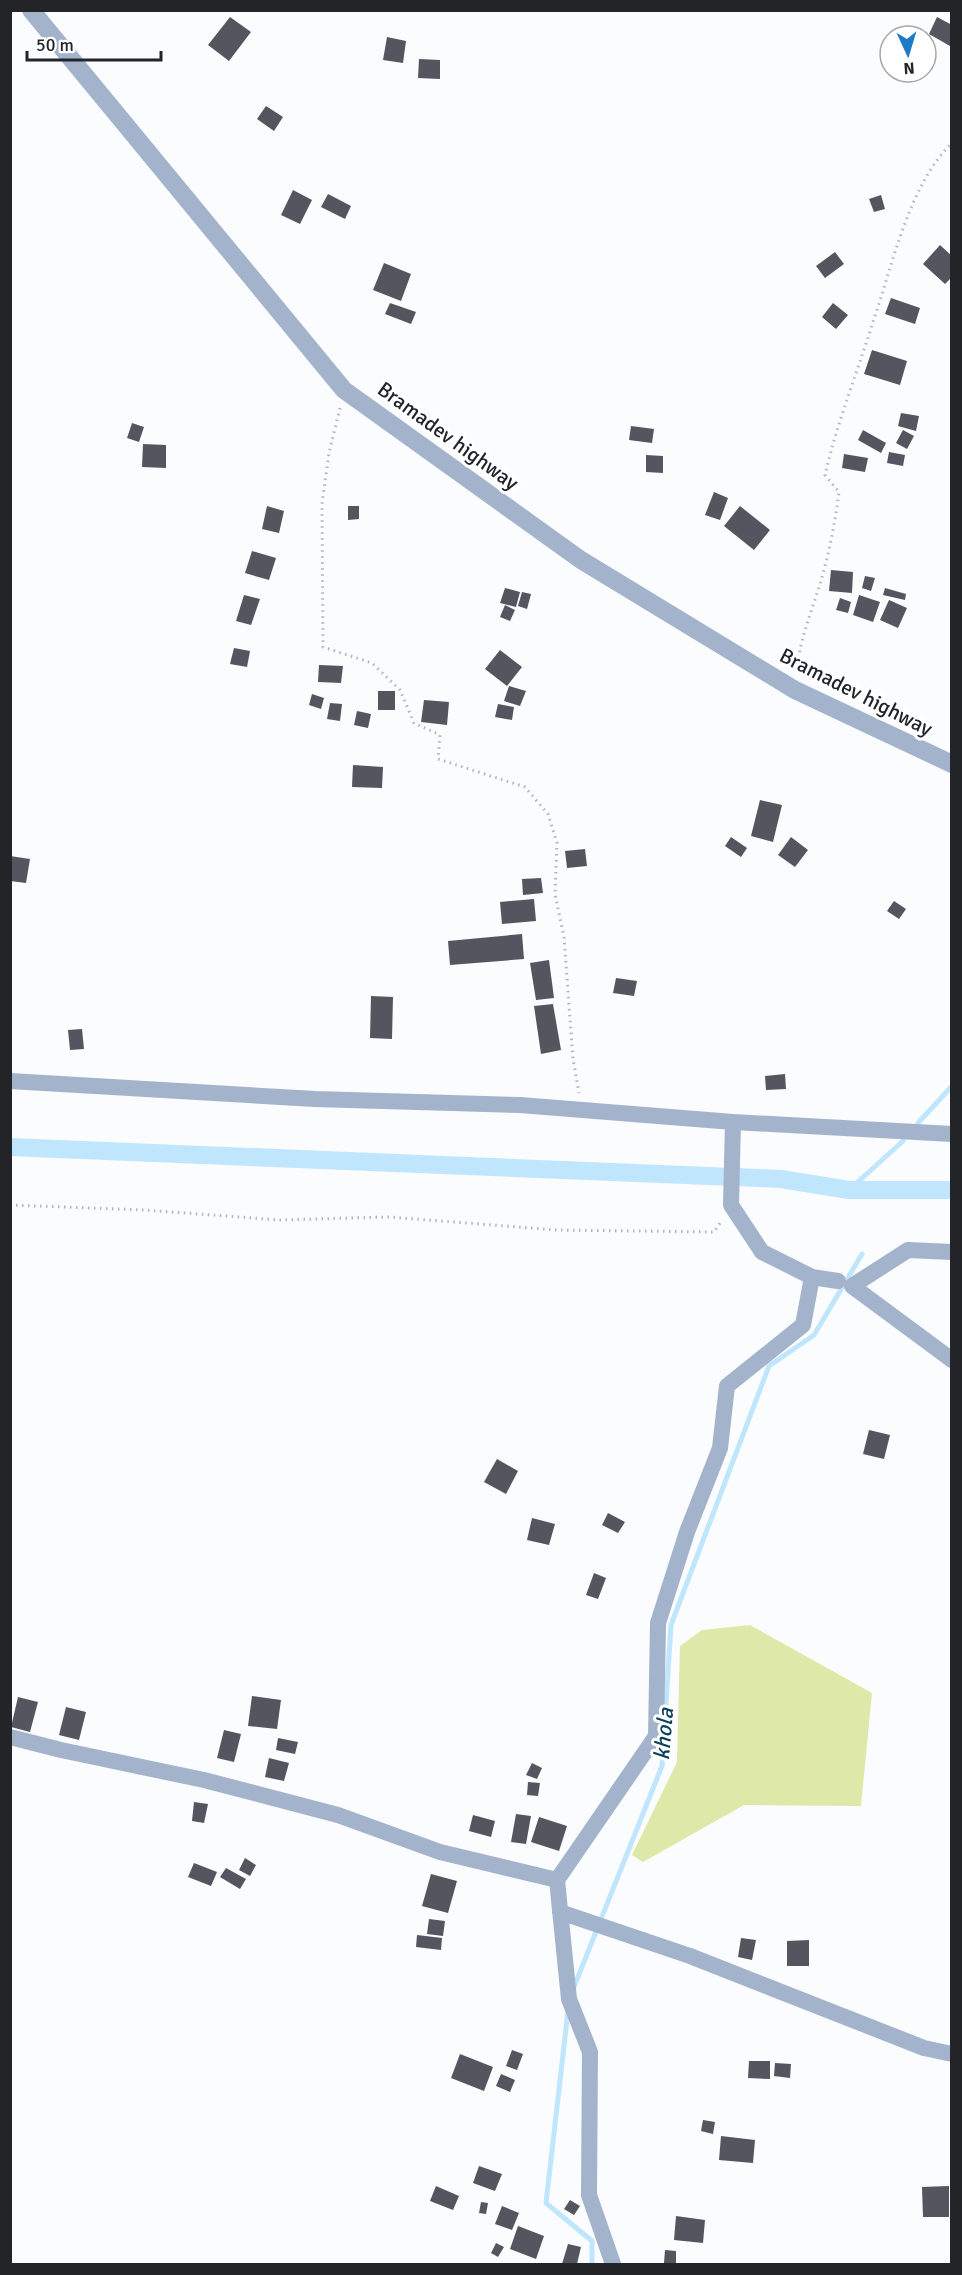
<svg xmlns="http://www.w3.org/2000/svg" width="962" height="2275" viewBox="0 0 962 2275" font-family="Signika,sans-serif">
<style>
.green{fill:#dee8a8}
.lines{fill:none;stroke-linecap:round;stroke-linejoin:round}
.stream{stroke:#c0e6fe;stroke-width:5}
.canal{stroke:#c0e6fe;stroke-width:18}
.building{fill:#54555f}
.path{stroke:#b2b4b6;stroke-width:3;stroke-dasharray:1.5 4.5;stroke-linecap:butt}
.minor{stroke:#a3b3cb;stroke-width:16}
.tertiary{stroke:#a3b3cb;stroke-width:18}
.labels{text-anchor:middle;stroke-width:6;stroke-linejoin:round;paint-order:stroke}
.street-label{font-size:21px;fill:#222428;stroke:#fff}
.water-label{font-size:22px;font-style:italic;fill:#0a415b;stroke:#fff}
</style>
<rect width="100%" height="100%" fill="#fafcfe"/>
<path class="green" d="M750,1625L872,1693L861,1806L744,1805L643,1862L632,1855L677,1762L680,1646L702,1630Z"/>
<g class="lines">
<path class="stream" d="M918,1123L952,1086
M849,1190L903,1141
M574,1987L662,1766L671,1625L769,1366L814,1335L862,1254
M568,2011L546,2203L592,2241V2264"/>
<path class="canal" d="M10,1147L781,1179L849,1190H952"/>
</g>
<path class="building" d="M230,17L251,32L229,61L208,45Z
M937,17L952,25L950,46L929,34Z
M387,37L406,41L403,63L383,60Z
M419,59L440,60V79L418,78Z
M266,106L283,117L274,131L257,119Z
M293,190L312,200L300,224L281,215Z
M328,194L351,206L345,219L321,207Z
M881,195L885,209L874,212L869,199Z
M940,245L952,256V277L945,284L923,264Z
M835,252L844,264L825,278L816,266Z
M384,263L411,274L401,301L373,290Z
M891,298L920,308L915,324L885,314Z
M390,303L416,312L411,324L385,314Z
M833,303L848,315L836,329L822,317Z
M872,350L907,361L900,385L864,374Z
M901,413L919,416L916,431L898,426Z
M132,423L144,427L139,442L127,438Z
M631,426L654,429L652,443L629,440Z
M863,430L886,443L881,453L858,440Z
M903,430L914,436L907,449L896,443Z
M143,444L166,445V468L142,467Z
M889,452L905,455L903,466L887,463Z
M844,454L868,458L865,472L842,468Z
M646,455L663,456V473L646,472Z
M714,492L728,498L720,520L705,515Z
M267,506L284,511L279,533L262,529Z
M348,506H359V519L348,520Z
M740,506L770,530L754,550L724,526Z
M252,551L276,558L269,580L245,573Z
M831,570L853,572L852,593L829,591Z
M865,576L875,578L871,591L862,588Z
M505,588L520,592L516,607L500,603Z
M885,588L906,594L905,600L883,595Z
M522,592L531,594L527,609L518,606Z
M244,595L260,599L251,625L236,621Z
M859,595L880,602L873,622L853,615Z
M840,598L851,602L848,613L836,610Z
M889,600L907,608L898,628L880,620Z
M505,605L515,610L510,621L500,617Z
M234,648L250,651L247,667L230,664Z
M500,650L522,667L507,686L485,669Z
M319,665L343,666L341,683L318,682Z
M509,686L526,691L520,706L504,701Z
M378,691H395V710H378Z
M312,694L324,698L321,709L309,705Z
M424,700L449,702L447,725L421,722Z
M330,703L342,704L340,721L327,719Z
M498,704L514,707L512,720L495,717Z
M357,711L371,714L368,728L354,725Z
M353,765L383,767L382,788L352,787Z
M760,800L782,805L773,842L751,836Z
M731,837L747,848L741,857L725,846Z
M791,837L808,850L795,867L778,855Z
M585,849L587,866L567,868L565,851Z
M10,856L30,859L26,883L10,881Z
M541,878L543,893L523,895L522,879Z
M534,899L536,921L502,924L500,902Z
M894,901L906,909L899,919L887,911Z
M522,934L524,959L450,965L448,941Z
M549,960L554,998L536,1000L530,963Z
M616,978L637,981L634,996L613,993Z
M371,996L393,997L392,1039L370,1038Z
M553,1004L561,1050L541,1054L534,1006Z
M82,1029L84,1049L70,1050L68,1030Z
M785,1074L786,1089L766,1090L765,1076Z
M869,1430L890,1435L884,1459L863,1454Z
M497,1459L518,1471L506,1494L484,1482Z
M608,1513L625,1522L618,1533L602,1525Z
M532,1518L555,1524L549,1545L527,1540Z
M594,1573L606,1578L598,1599L586,1595Z
M252,1696L281,1700L277,1729L248,1726Z
M18,1697L38,1702L30,1732L11,1727Z
M66,1707L86,1712L79,1740L59,1735Z
M224,1730L241,1734L234,1762L217,1758Z
M278,1738L298,1742L295,1754L276,1750Z
M269,1758L289,1763L284,1781L265,1777Z
M532,1763L542,1768L537,1779L526,1775Z
M528,1782L540,1783L538,1796L527,1795Z
M194,1802L208,1804L204,1823L192,1821Z
M516,1814L531,1816L526,1844L511,1842Z
M473,1815L495,1821L491,1837L469,1831Z
M539,1817L567,1826L559,1851L531,1842Z
M245,1858L256,1865L250,1876L239,1870Z
M194,1863L217,1872L211,1886L188,1877Z
M226,1868L246,1879L240,1889L220,1877Z
M431,1874L457,1881L448,1913L422,1906Z
M429,1919L445,1921L443,1936L427,1934Z
M417,1935L442,1938L441,1950L416,1947Z
M741,1938L756,1940L752,1960L738,1957Z
M809,1940V1966H787V1941Z
M512,2050L523,2054L517,2070L506,2066Z
M460,2054L493,2067L484,2091L451,2078Z
M749,2061H770V2079L748,2078Z
M775,2063L791,2064L790,2078L774,2076Z
M501,2074L515,2080L510,2092L496,2086Z
M703,2120L715,2122L713,2134L701,2131Z
M721,2136L755,2140L753,2163L719,2160Z
M479,2166L502,2174L495,2191L473,2183Z
M436,2186L459,2196L453,2210L430,2201Z
M949,2186V2217H923L922,2187Z
M570,2200L580,2206L574,2215L564,2209Z
M481,2202L488,2203L486,2214L479,2213Z
M502,2206L519,2213L512,2230L495,2224Z
M676,2216L705,2220L703,2243L674,2240Z
M518,2226L544,2236L536,2259L510,2249Z
M496,2243L504,2247L498,2257L491,2253Z
M568,2244L581,2247L577,2264H562Z
M665,2250L676,2251V2263H664Z"/>
<g class="lines">
<path class="path" d="M340,408L329,453L322,504L323,647L372,663L400,690L414,723L440,735L438,759L525,787L548,814L557,843L555,894L564,937L573,1059L579,1093
M797,670C800,639 811,613 820,584C829,554 835,523 839,492L825,475C837,423 857,373 873,322C892,267 909,184 952,143
M10,1205L144,1210L280,1220L389,1217L557,1230L714,1232L722,1220"/>
<path class="minor" d="M10,1081L315,1099L520,1105L733,1122L952,1134
M733,1122L731,1205L762,1252L812,1277L838,1281
M952,1252L908,1250L852,1286L952,1360
M10,1737L61,1750L204,1780L338,1815L440,1852L557,1880L569,1999L590,2052L589,2195L613,2264
M557,1880L656,1736L658,1623L687,1532L720,1448L727,1386L803,1325L812,1277
M560,1912L690,1956L924,2048L952,2054"/>
<path class="tertiary" d="M31,10L344,390L581,560L795,690L952,764"/>
</g>
<g class="labels">
<g class="street-label">
<text transform="translate(448 436) rotate(36)" y="7">Bramadev highway</text>
<text transform="translate(856 692) rotate(27)" y="7">Bramadev highway</text>
</g>
<g class="water-label">
<text transform="translate(663 1734) rotate(-85)" y="8">khola</text>
</g>
</g>
<rect width="962" height="2275" fill="none" stroke="#222428" stroke-width="24"/>
<g transform="translate(908 54) rotate(176)"><circle r="28" fill="#ffffff" stroke="#a7a7a9" stroke-width="1.5"/>
<path d="M0-4.5L10 22L0 15L-10 22Z" fill="#1e7ac7"/>
<text y="-9" font-size="16" font-weight="bold" text-anchor="middle" fill="#222428">N</text>
</g>
<path d="M27 51v9h134v-9" fill="none" stroke="#222428" stroke-width="3"/>
<text x="36" y="51" font-size="18" fill="#222428" stroke="#ffffff" stroke-width="4.5" paint-order="stroke">50 m</text>
</svg>
